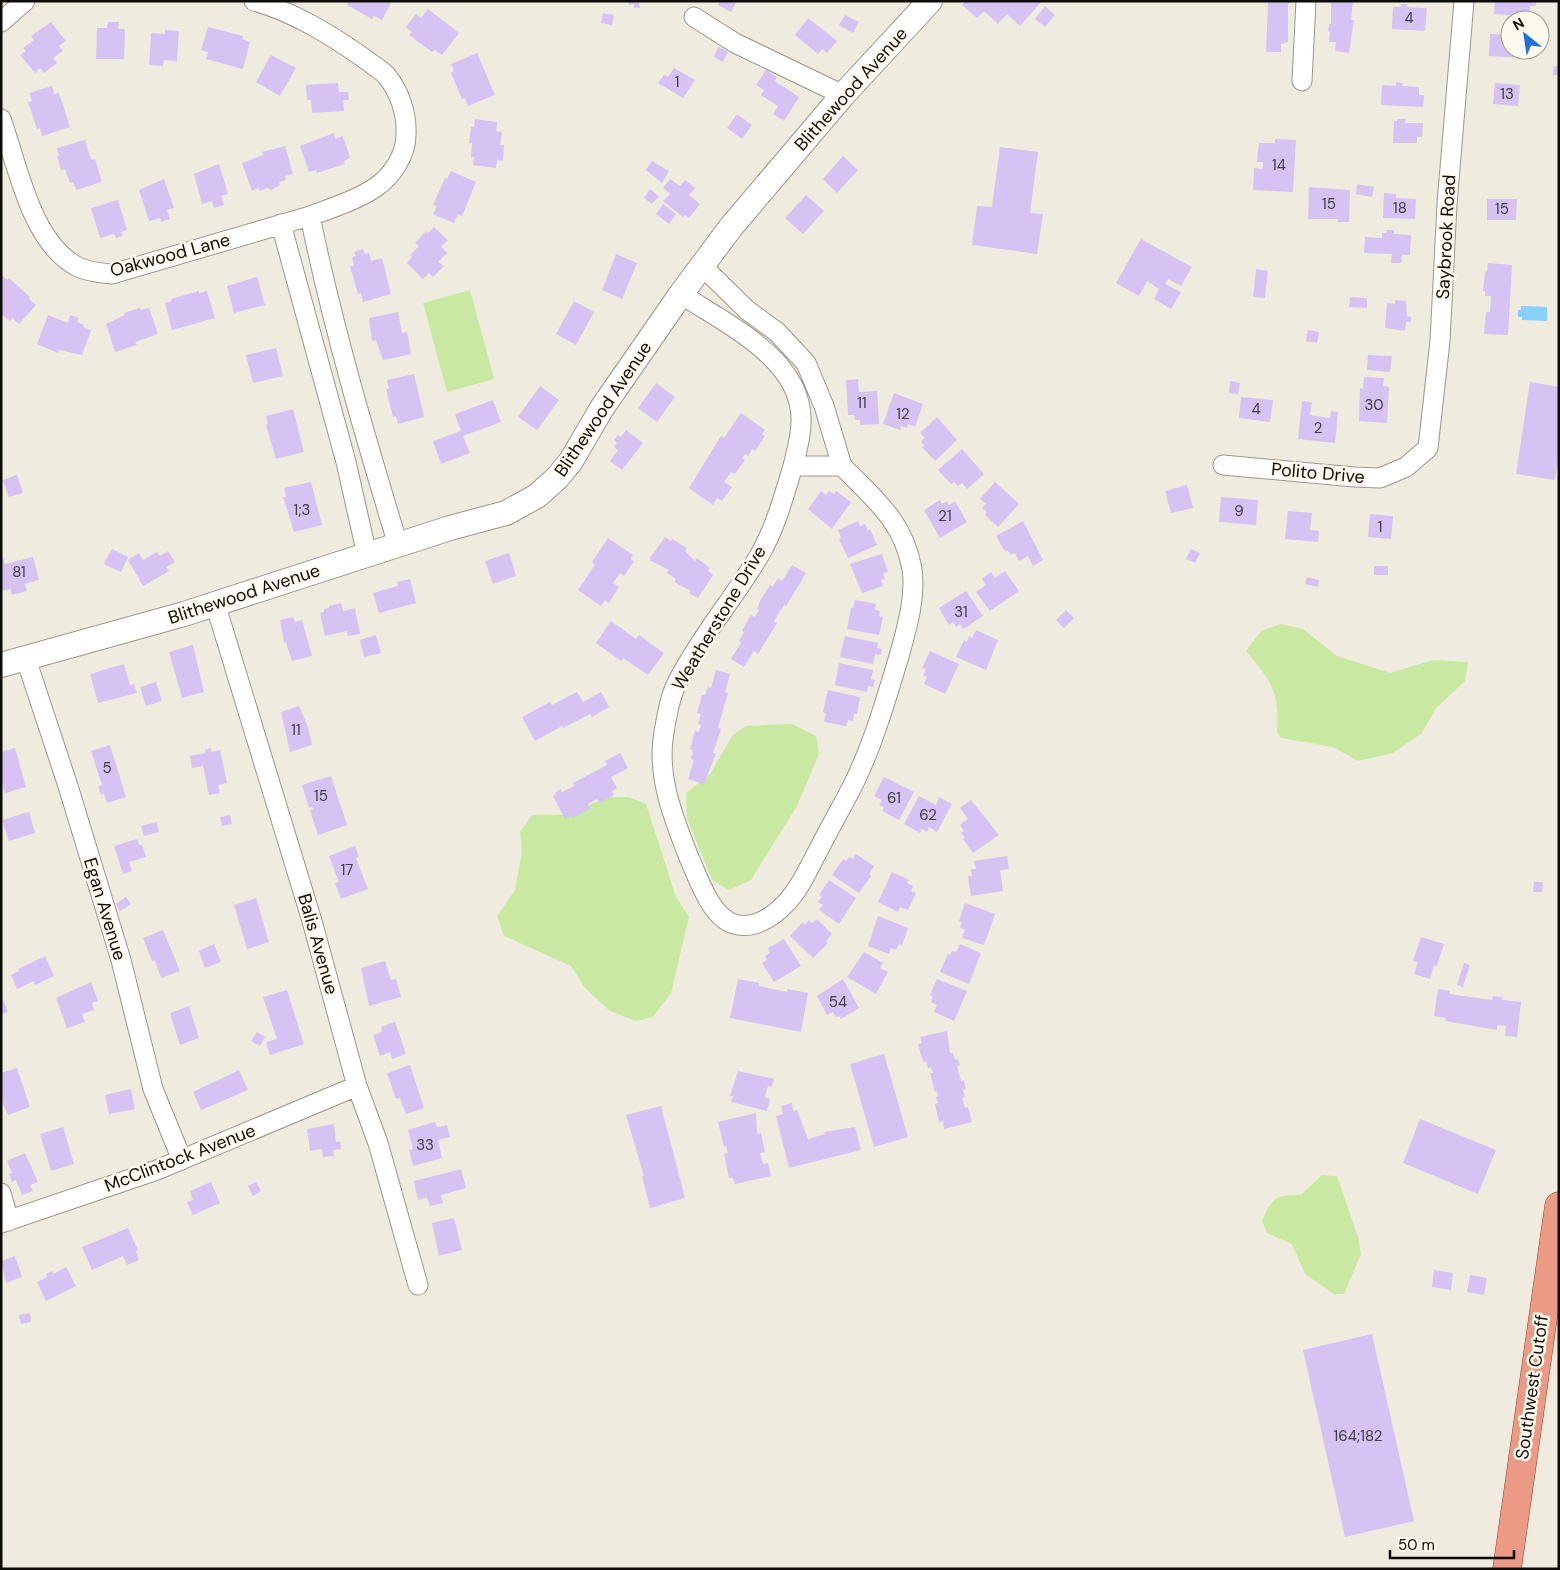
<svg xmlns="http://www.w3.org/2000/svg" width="1560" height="1570" viewBox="0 0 1560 1570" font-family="'DM Sans',sans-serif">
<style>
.green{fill:#c9e9a2}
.water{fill:#88cffa}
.building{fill:#d6c2f3}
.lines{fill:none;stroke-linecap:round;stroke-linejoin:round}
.minor-casing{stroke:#9a978b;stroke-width:21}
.tertiary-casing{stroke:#9a978b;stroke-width:26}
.primary-casing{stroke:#943c25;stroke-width:29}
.minor{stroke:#fff;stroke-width:19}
.tertiary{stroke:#fff;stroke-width:24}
.primary{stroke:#eb9a85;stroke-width:28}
.labels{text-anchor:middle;stroke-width:5;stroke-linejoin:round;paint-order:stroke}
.number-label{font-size:15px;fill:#3f3a43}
.street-label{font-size:18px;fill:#0d0c08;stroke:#fdf9ec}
</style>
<rect width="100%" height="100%" fill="#efecdf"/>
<path class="green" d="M470,290L494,379L447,392L423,303Z
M1280,624L1303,629L1337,656L1390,673L1433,660L1468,662L1465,681L1436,708L1422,733L1393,753L1358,761L1333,747L1281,738L1277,732C1280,692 1271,681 1246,651L1261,631Z
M792,724L816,736L819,754L797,806L751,880L729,890L712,880L687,818L686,793L710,774L733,735L746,726Z
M610,797H629L646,804L676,897L689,917L671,993L653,1017L636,1021L610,1011L585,988L571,966L504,936L497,916L515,890L522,851L520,832L532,815H562Z
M1322,1175L1337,1176L1358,1237L1361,1254L1344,1294H1334L1305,1274L1292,1244L1267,1233L1262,1221C1272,1198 1275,1195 1301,1195Z"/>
<path class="water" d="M1521,306L1547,307V321L1522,320V317H1518V310H1521Z"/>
<path class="building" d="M345,1H392L382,20L374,16L372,19L347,5L348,3Z
M628,1H639L640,8H634V4L629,5Z
M720,1H737L731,12L718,5Z
M965,1H1042L1020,26L1007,14L998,24L984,11L977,18L962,5Z
M1268,1H1291L1288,4V42L1281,44V52H1266Z
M1331,1H1353L1351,20H1354L1349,53L1335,51L1336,42H1329L1330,32L1328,31L1329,24H1331Z
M1495,1H1536V6H1530V12H1525V16L1494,14Z
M1401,4H1407L1406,7L1427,8L1425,31L1392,29L1393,7H1401Z
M1045,6L1055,15L1045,27L1035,19Z
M428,9L459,33L442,55L435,50L432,52L409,35L412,32L406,27L416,14L421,18Z
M603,13L614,15L612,25L601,23Z
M845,15L859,22L853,33L839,25Z
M808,18L837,41L827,53L822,49L818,54L795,35Z
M51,22L66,41L59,46L63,51L53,58L57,63L44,73L40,68L35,73L20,55L26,51L23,48L34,40L31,36Z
M108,22H119L118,29H125L124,59H96L97,28H107Z
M208,27L243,36L242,39L250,42L243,69L206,59L208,52L201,50Z
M165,30L179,31L177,61L164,60L163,66L149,65L151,33L165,34Z
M1490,34L1510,35V50H1527V53H1523V58L1489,56Z
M718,47L728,51L723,62L714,57Z
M477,53L495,95L468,106L465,98L462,99L451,73L454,71L451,64Z
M271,55L296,68L280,96L256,82Z
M1554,66L1559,67V75H1553Z
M674,68L695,80L683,98L658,83L664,75L668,77Z
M766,70L777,77L775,81L799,97L784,121L773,114L778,106L761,95L764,90L756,85Z
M1396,82L1403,83L1402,86L1419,87V95H1424L1423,107L1381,105L1382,85L1396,86Z
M338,83L339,92H348L349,100H343L344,111L312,113L311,100H307L306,85Z
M1495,83L1520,85L1518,106L1493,104Z
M52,86L54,94L59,93L70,127L42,136L40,128L37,129L28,102L32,101L29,93Z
M737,114L752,125L742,139L727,128Z
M475,119L497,122L496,131L502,132L500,145H504L503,161L497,160L496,168L473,165L474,157H471L472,143H469L471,127H474Z
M1398,119H1406L1405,123H1423L1422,137H1417V143H1393L1394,121H1397Z
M334,133L335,139L343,136L350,158L344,161L345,164L317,173L316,170L309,172L300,146Z
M1275,139L1296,140L1293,192L1253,190L1254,168L1263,169V162H1257L1259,143H1275Z
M85,140L91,160L95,159L102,182L76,190L73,182L70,183L65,169L61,170L57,156H59L57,148Z
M285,146L293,174L285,176L286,180L279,182L280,185L272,190L267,188L260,191L258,188L252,191L242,163L263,155L262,152Z
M1000,147L1038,152L1030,213L1043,214L1037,254L972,245L977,206L992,207Z
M843,156L858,170L837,193L823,179Z
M652,161L669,171L662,183L646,170Z
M219,164L228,194L221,196L224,205L214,208L212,201L202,204L194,174Z
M451,171L476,182L462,216L458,214L454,223L433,214L437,206L433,205L445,178L447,179Z
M164,179L174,208L167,210L170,219L161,222L160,218L149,221L139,190Z
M670,179L680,186L685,180L695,188L689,195L700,204L689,218L685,215L683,217L663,201L670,194L663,188Z
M1357,184L1374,187L1372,197L1356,194Z
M1309,187L1350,190L1349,222H1338V219H1308Z
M650,189L659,196L652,204L644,198Z
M1384,193L1396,194V198L1416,199L1415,219L1383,218Z
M806,195L824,211L803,234L785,218Z
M1487,199H1517L1516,220H1487Z
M118,200L127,230L121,232L123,236L116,238L114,234L100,238L91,208Z
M663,204L676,214L669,224L656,214Z
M434,227L448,240L441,247L447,253L438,262L444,266L433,277L429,273L423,279L407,263L412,257L410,255L419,246L415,243L426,231L428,233Z
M1387,230H1394V234L1411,235L1410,255H1402L1401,263H1391L1392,254L1364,253L1365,237L1382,238V233H1386Z
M1141,239L1192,267L1181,286L1168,279L1165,284L1181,292L1171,309L1154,299L1159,289L1147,281L1139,296L1116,283Z
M363,249L365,254L369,253L371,261L382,258L391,294L363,302L361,293L358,294L350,266H354L352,257L356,256L354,252Z
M616,254L637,263L622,299L602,290Z
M1488,263L1512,265L1508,335L1484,334L1486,312H1490L1491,296H1485V291H1483L1485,271L1487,272Z
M1256,269L1268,271L1265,298L1253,297Z
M1,274L7,280L9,278L30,297L29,299L36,305L19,324L12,318L10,321L1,314Z
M257,277L265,305L234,313L227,286Z
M199,291V293L207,291L215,318L172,330L165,303L172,301L171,299Z
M1350,297L1367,298V308L1349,307Z
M1395,300L1406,301L1407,316L1411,317V322H1406L1405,331L1385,328L1387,303L1395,304Z
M574,301L594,312L576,345L556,334Z
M140,308L141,310L149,308L158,334L135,342L137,345L115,352L106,324L125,315L124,313Z
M398,312L402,333L407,332L411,354L383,360L376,340L372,341L369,318Z
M48,315L68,323L70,315L79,318L77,322L84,325L83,327L91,330L82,355L59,350L58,353L37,344Z
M1308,330L1319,332L1317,343L1306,341Z
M276,348L283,376L253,383L246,355Z
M1368,355L1392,356L1390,372L1367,370Z
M414,374L424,417L398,424L396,416L393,417L386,389H389L387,380Z
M1364,377L1384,378L1383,386L1389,387L1387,423L1359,421L1360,388L1363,389Z
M858,379L859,392L877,391L879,424L860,425V420H855L854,415H848L846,380Z
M1230,381L1240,383L1238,394L1229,393Z
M1530,382L1559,387V455L1555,480L1516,474Z
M656,383L675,397L657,422L638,408Z
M540,386L559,400L537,430L518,417Z
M894,393L923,404L915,427L908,424L907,428L901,426L900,430L883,424Z
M1241,397L1273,400L1270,422L1239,418Z
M493,400L501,422L463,436L470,453L441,464L433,441L461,431L455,414Z
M1302,401L1312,402L1310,415L1330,418L1331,411L1338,412L1335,443L1298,439Z
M293,409L304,452L276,459L266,425L268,424L266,416Z
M741,413L765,430L762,434L765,436L755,451L752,449L748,456L745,454L742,458L745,460L735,474L731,472L724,482L732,487L722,501L717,498L713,505L689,488L721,436L724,438Z
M937,417L957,440L935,461L922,447L924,446L921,441L925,438L920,433Z
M626,430L643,443L622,470L610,461L618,450L614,447L617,443L614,440L618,435L621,437Z
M962,449L984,474L967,489L962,483L958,486L954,482L951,484L938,470Z
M17,475L23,493L9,497L3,480Z
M311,482L322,525L294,532L283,497H286L284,488Z
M995,482L1019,504L998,527L985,515L987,512L982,508L986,504L980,499Z
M1187,485L1193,508L1171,513L1165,491Z
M821,491L826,495L829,491L834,494L836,491L851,502L832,529L808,509Z
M1221,497L1258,500L1256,525L1219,522Z
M940,500L942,504L947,501L949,505L955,501L967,522L940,538L924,510Z
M1288,511L1312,513L1310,530L1319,531L1318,542L1285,539Z
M1370,514L1393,516L1391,539L1368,537Z
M858,521L860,526L865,524L868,531L870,529L877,545L848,558L839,539L841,538L838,530Z
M1023,521L1043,560L1033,566L1028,556L1019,561L1015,553L1011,555L1007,550L1005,552L996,536Z
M665,537L671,541L672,539L687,548L685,551L695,561L697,558L710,568L708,571L713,575L698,598L689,593L691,591L674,582L676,579L667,573L669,570L651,561L650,558Z
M608,538L633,555L630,559L634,561L624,576L620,573L613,583L619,587L609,603L605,600L601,606L578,590L595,565L592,562Z
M112,549L128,557L121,572L104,564Z
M1191,549L1200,553L1195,563L1186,559Z
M168,551L175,562L166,567L169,571L143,586L128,560L139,553L143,560L157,552L160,556Z
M1,552L5,564L33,557L39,580L25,584L27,591L12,595L11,589L2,591Z
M509,553L516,576L493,584L485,561Z
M882,554L888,572L883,573L885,579L881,580L883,586L862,593L850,564Z
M792,565L806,573L786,606L784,605L774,621L777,623L758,654L754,651L744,667L731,659L741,643L739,641L744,632L742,631L751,615L755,617L759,610L757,609L760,601L770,585L773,587L778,578L782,581Z
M1374,566H1388V575H1374Z
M1005,571L1019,591L990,611L976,592L986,585L982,579L991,572L995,578Z
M1307,577L1319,580L1318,587L1305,584Z
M410,579L416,603L379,613L373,593L398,586L397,582Z
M966,591L983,616L963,629L960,624L956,627L953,622L949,625L939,608Z
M855,600L876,604L875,610L880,611L879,616L883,617L879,635L847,629L851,608H853Z
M341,603L343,611L355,608L360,634L348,636L347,631L325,636L320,613L324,612V609L329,608V606Z
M1066,610L1074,618L1064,628L1056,620Z
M293,617L295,622L302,620L312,656L292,661L286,642L284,643L280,620Z
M611,621L636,639L639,635L664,653L648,675L623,658L621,661L596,643Z
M976,630L998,640L986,670L956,657L964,640L967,642L969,636L972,638Z
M376,635L381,653L364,657L360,640Z
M845,636L878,643L877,648L882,649L881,655L875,654L873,664L840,657Z
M193,645L204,692L182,698L169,652Z
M930,651L959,664L945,694L924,684L927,677L923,675L926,669L922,668Z
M839,663L873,670L871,679L875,680L873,687L868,686L867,692L835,685Z
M124,664L130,685L134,684L137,693L98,703L90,674Z
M716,670L730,674L725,692L728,693L718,728L721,729L713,753H716L704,784L688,779L694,760L691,759L693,750L690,749L695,731L699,732L701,725L698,724L701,714L697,713L702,695H705L708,687L711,688Z
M156,682L162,701L146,706L140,687Z
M828,690L860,697L857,714H854L853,721L848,720L846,726L824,722L826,713L823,712Z
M577,692L583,702L601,692L609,707L592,717L590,714L563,728L562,726L535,741L522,717L550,702L552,705Z
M299,706L308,727L312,745L290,752L281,712Z
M110,745L126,797L107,803L104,794L101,795L98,786L102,785L91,751Z
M15,748L26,787L5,793L1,781V752Z
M211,748V752L220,750L227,783L218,785L220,793L209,795L203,766L192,768L190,756L205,753V750Z
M620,753L628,768L611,777L617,788L612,791L614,795L600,803L597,799L588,804L590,809L573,818L571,815L565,819L553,796L556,795L555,793L561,789L562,792L574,786L573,783L607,765L605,761Z
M331,776L347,825L318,835L310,810L313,809L312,807L309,808L302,785Z
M884,777L914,792L899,820L882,811L884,807L879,805L882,800L874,796Z
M919,796L936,805L939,797L952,804L937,832L929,827L927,832L922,829L920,833L904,824Z
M971,800L999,835L973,853L963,839L965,838L961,833L964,831L960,825L968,819L960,808Z
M29,812L35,833L9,841L2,820Z
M230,815L232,824L222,826L220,817Z
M157,822L159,832L144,836L141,826Z
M137,839L139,845H142L146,857L129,862L132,871L123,874L114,846Z
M355,846L359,857L356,858L368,889L341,899L335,883L339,882L329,856Z
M856,854L874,866L869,874L871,876L859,893L832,875L843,859L846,861L849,857L853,859Z
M1007,856L1009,869L1000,870L1003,891L971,896L968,876H972L971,869H976L974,861Z
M892,872L909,880L907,883L913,886L911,891L916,893L908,910L900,907L898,912L878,902Z
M829,880L856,898L839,924L819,910L823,905L818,902L822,897L819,895Z
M1534,882H1543L1542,892H1533Z
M126,897L131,904L120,911L116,904Z
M256,898L269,942L247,949L234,905Z
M965,903L995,914L984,945L962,938L965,929L960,928L962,922L959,921Z
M878,916L908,928L902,945L899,944L896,950L891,948L889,954L868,946Z
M817,919L832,934L826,941L828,943L813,958L790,936L803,922L805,925L809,920L812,923Z
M163,930L180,971L161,978L155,960L152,961L143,938Z
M1421,937L1444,944L1437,966L1434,965L1430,979L1414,974L1418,962L1413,961Z
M784,939L801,966L774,982L762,963L767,960L765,956L770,953L768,948Z
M214,944L221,962L205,968L199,951Z
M960,944L981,953L969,984L940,972L948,954L950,955L952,951L956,952Z
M864,952L883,963L880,968L888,972L876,994L847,977Z
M45,956L54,976L35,985L34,981L17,989L11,975L19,971L18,969Z
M385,961L391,980L396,979L401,997L369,1006L361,968Z
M1464,963L1470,965L1463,987L1457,985Z
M738,979L759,983V986L787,992V989L808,993L801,1032L730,1018Z
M843,979L859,1008L841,1019L839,1016L836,1017L833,1012L827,1015L817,996Z
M937,979L967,991L954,1021L934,1012L937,1005L931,1002L933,997L930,995Z
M91,982L98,1001L92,1003L94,1010L82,1014L85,1022L67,1028L56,998Z
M1438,989L1450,991L1449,994L1492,1000L1493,996L1503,997L1502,1000L1521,1002L1517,1037L1505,1036L1506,1026L1497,1025V1030L1445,1021L1446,1018L1434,1016Z
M287,990L304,1044L270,1055L266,1042L277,1039L263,997Z
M1,995L8,1012L1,1014Z
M189,1006L199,1038L180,1045L170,1013Z
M395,1022L406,1054L392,1059L390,1052L380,1056L373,1035L382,1032L381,1027Z
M947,1031L950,1053H953L955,1060L958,1059L960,1065L957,1066L961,1081L964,1080L966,1089L963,1090L965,1097L962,1098L965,1108L968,1107L972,1122L944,1129L943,1121L939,1122L935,1104L938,1103L936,1097L938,1096L937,1091L935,1092L930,1073H933L931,1067L928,1068L926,1061L923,1062L918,1044L922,1043L920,1037Z
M257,1032L265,1037L260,1046L251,1041Z
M884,1054L908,1137L874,1147L850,1064Z
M410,1065L424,1108L406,1114L400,1098L396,1099L387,1073Z
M17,1068L30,1107L8,1115L1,1099V1073Z
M239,1070L248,1090L201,1110L193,1092Z
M738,1071L774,1079L772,1087L768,1086L765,1097L770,1099L767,1111L731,1102L733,1096H730Z
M131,1089L135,1109L109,1114L105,1095Z
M792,1103L793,1111L797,1110L808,1139L825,1134L824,1132L855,1127L861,1150L789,1168L776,1116L783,1114L781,1106Z
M661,1106L685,1198L650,1208L642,1176H644L626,1115Z
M756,1113L757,1134L761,1133L765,1152L760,1153L763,1164L768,1163L771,1176L735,1184L733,1178H729L724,1154L728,1153L726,1146L724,1147L718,1122Z
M1420,1119L1496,1150L1478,1194L1403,1163Z
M435,1122L437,1127L447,1125L450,1137L438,1140L442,1158L413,1166L409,1150L413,1149L408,1130Z
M334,1124L336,1142L340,1141L341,1149L333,1150L334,1156L323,1157L322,1149L310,1151L307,1129Z
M63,1127L74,1164L51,1171L40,1134Z
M25,1153L38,1182L30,1185L33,1191L22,1195L16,1180L12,1182L9,1174L12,1173L7,1161Z
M461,1169L466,1188L441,1195L443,1203L430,1206L427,1197L418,1200L414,1181Z
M211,1182L220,1203L193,1215L187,1202L193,1200L190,1191Z
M256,1182L261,1191L253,1196L248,1186Z
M454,1218L462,1250L439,1256L432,1223Z
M128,1228L138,1250L136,1251L139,1260L127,1265L123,1256L92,1270L82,1247Z
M15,1256L22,1277L6,1283L1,1261Z
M66,1267L76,1286L46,1301L37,1282L47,1277L46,1274L52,1271L53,1274Z
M1434,1270L1453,1273L1451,1290L1432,1287Z
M1470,1275L1487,1278L1484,1295L1467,1292Z
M30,1313L31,1322L21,1324L19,1315Z
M1372,1334L1414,1521L1345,1537L1303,1350Z"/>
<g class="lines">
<g class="minor-casing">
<path id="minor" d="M694,17L735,43L843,95
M1,22L25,1
M1302,81L1306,1
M1,119C18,166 31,243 78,267C88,272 101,273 112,274L310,216C332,208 357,200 376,187C392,176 406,155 406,135C407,114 400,92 386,75C380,69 371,64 365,59C331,35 294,12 254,1
M310,216C333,328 365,436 398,545
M281,224L346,462L367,555
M702,266L747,310L777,332L806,363L824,406L842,466
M681,294C724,323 799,357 801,417C802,433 797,450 793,466
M1223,465L1354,477L1380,478L1406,467L1428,448L1440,341L1447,204L1464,1
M793,466H842C874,499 903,520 912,569C916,597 907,627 900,653C887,696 874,742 854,783C843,805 830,827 819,849C809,867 800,889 786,903C773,917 753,930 734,924C711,917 699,880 690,860C674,820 656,776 664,732C667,715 670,696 678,681C701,636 734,598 759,556C775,529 784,496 793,466Z
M215,603L312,921L357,1086L378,1143L418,1285
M26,659L68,786L121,960L153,1089L182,1160
M1,1193L9,1221
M1,1223L157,1170L357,1086"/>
</g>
<g class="tertiary-casing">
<path id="tertiary" d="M1,665L184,614L450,528L506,513L537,496L557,478L571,461L602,408L681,294L731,227L843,95L930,1"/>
</g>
<g class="primary-casing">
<path id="primary" d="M1507,1569L1559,1206"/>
</g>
<use href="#minor" class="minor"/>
<use href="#tertiary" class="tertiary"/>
<use href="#primary" class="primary"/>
</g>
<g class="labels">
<g class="number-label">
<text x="1409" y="23">4</text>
<text x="677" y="87">1</text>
<text x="1507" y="99">13</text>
<text x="1279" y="170">14</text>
<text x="1329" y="209">15</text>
<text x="1400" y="213">18</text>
<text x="1502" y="214">15</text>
<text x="862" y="408">11</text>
<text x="1374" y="410">30</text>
<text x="1256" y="414">4</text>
<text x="903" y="419">12</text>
<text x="1318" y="433">2</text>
<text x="302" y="515">1;3</text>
<text x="1239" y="516">9</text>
<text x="945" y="521">21</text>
<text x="1380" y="532">1</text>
<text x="19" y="577">81</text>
<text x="961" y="617">31</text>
<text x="296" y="735">11</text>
<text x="107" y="773">5</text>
<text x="321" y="801">15</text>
<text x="894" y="803">61</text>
<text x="928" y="820">62</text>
<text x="347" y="875">17</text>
<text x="838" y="1007">54</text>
<text x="425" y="1150">33</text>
<text x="1358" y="1441">164;182</text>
</g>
<g class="street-label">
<text transform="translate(851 89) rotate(-48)" y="6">Blithewood Avenue</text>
<text transform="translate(1446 237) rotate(-87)" y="6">Saybrook Road</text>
<text transform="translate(170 255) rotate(-15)" y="6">Oakwood Lane</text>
<text transform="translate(603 409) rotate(-56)" y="6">Blithewood Avenue</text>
<text transform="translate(1318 473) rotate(5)" y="6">Polito Drive</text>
<text transform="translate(244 594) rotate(-18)" y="6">Blithewood Avenue</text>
<text transform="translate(719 618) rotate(-59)" y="6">Weatherstone Drive</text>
<text transform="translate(105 909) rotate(73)" y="6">Egan Avenue</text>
<text transform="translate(318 944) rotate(74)" y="6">Balis Avenue</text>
<text transform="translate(180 1158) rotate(-21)" y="6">McClintock Avenue</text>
<text transform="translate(1532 1387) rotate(-82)" y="6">Southwest Cutoff</text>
</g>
</g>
<rect width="1560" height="1570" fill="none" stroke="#0d0c08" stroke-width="5"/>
<g transform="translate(1525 35) rotate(330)"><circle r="24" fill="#fdf9ec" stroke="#9d9a91"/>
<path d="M0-4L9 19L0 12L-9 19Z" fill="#1f72dc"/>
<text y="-8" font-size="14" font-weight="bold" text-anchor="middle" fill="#0d0c08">N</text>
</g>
<path d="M1390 1550v8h124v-8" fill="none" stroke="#0d0c08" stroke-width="2.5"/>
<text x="1398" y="1550" font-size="15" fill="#0d0c08" stroke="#fdf9ec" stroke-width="4" paint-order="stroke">50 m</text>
</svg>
